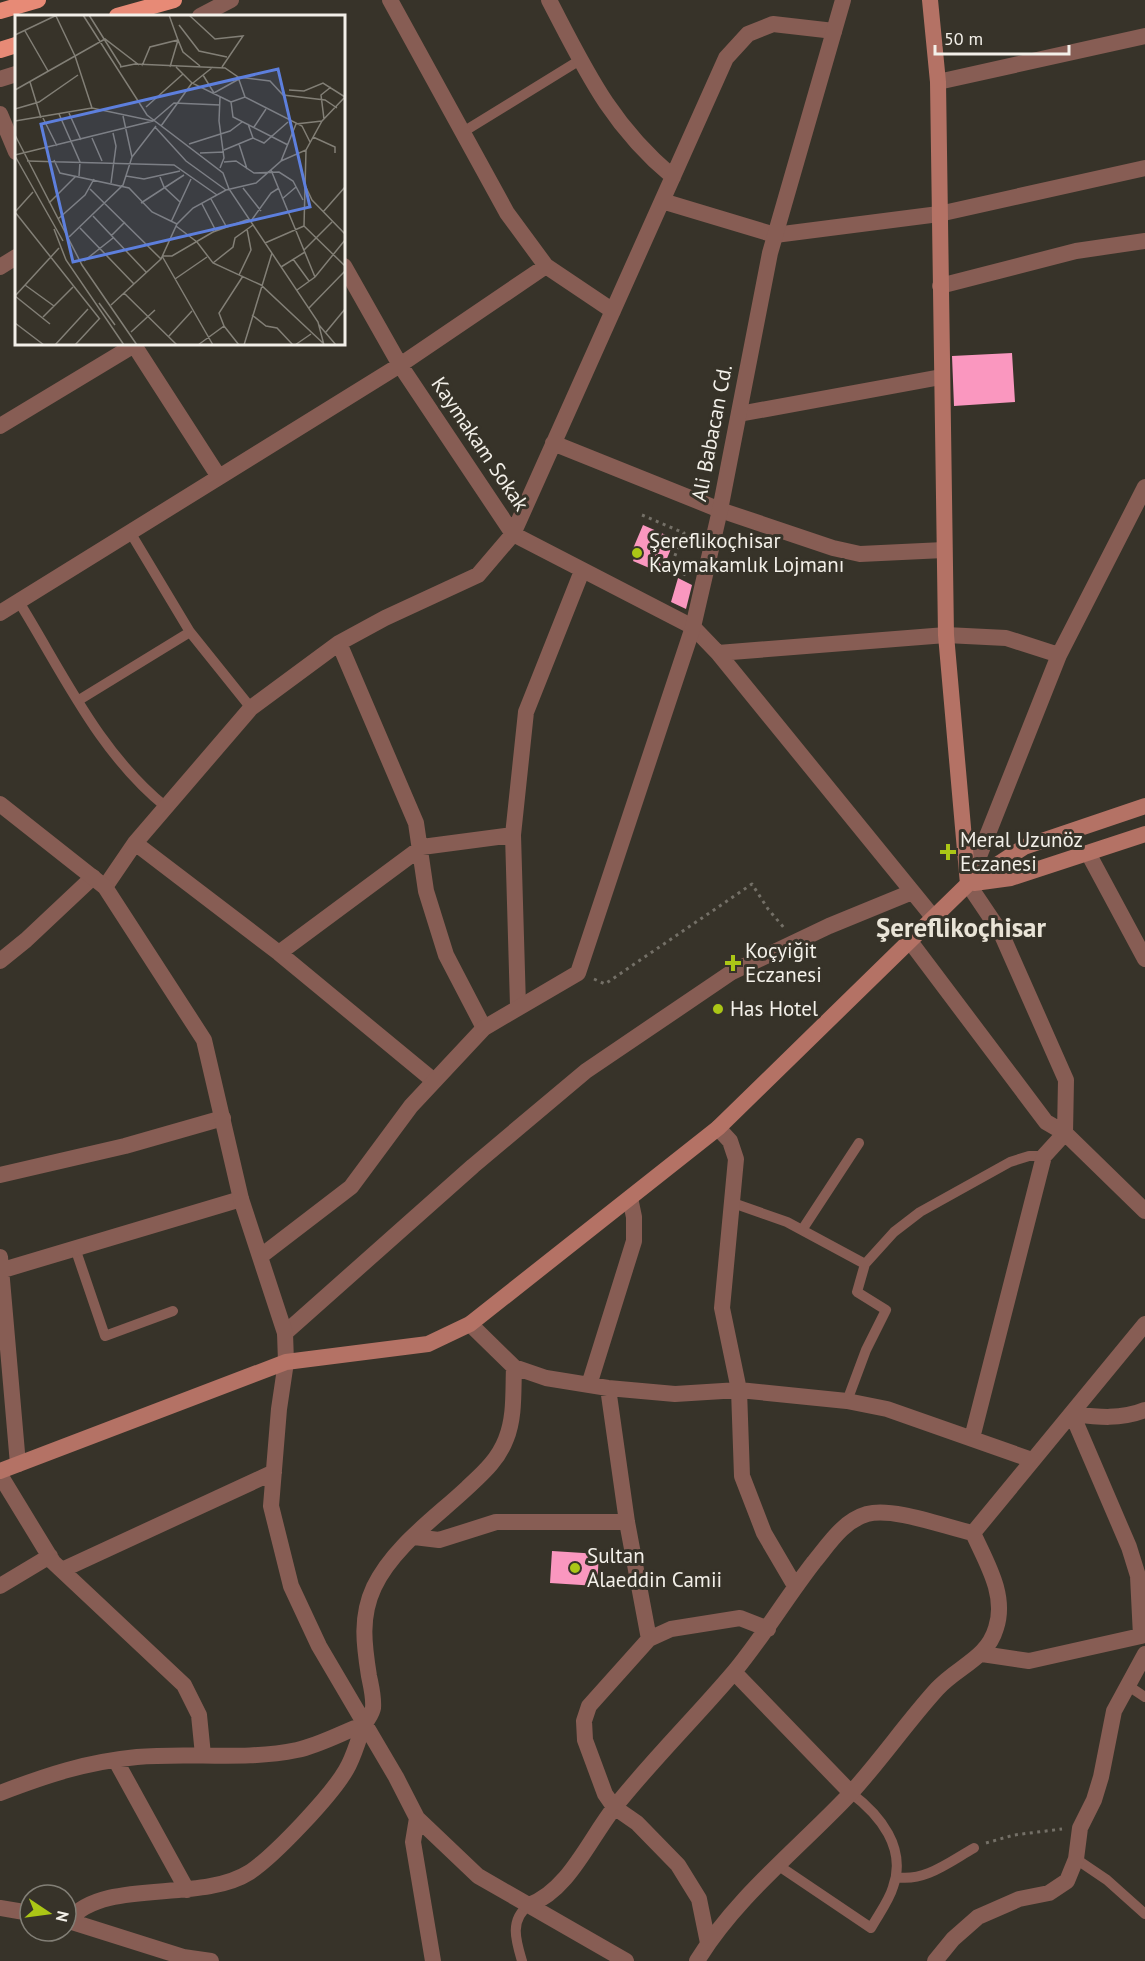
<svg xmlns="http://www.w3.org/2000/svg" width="1145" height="1961" viewBox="0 0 1145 1961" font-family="'PT Sans',sans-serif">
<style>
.building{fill:#fa97bf}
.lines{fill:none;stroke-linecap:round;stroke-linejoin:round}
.path{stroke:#747067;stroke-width:3;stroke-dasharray:3 4.5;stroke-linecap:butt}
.service{stroke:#875d54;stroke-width:10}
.minor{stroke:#875d54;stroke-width:16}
.tertiary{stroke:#875d54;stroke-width:16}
.secondary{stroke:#b47265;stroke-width:16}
.trunk{stroke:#e78a76;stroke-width:16}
.poi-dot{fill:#abc616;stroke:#373329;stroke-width:2}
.labels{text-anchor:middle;stroke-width:6;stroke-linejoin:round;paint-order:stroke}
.street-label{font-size:21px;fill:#f3f0e9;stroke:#373329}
.poi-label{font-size:21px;fill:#f3f0e9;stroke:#373329;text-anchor:start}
.district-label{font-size:27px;font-weight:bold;fill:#e9e4d7;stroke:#373329}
.inset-road{fill:none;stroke:#827f76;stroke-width:1.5}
.view{fill:#5d7fdd;fill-opacity:0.15;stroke:#5d7fdd;stroke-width:3}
.inset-edge{fill:none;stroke:#f3f0e9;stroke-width:3}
</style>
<rect width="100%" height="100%" fill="#373329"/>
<path class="building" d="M1012,353L1015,402L954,406L952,356Z
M643,525L675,539L661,573L633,561L636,553L632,551Z
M678,578L692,585L686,609L671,602Z
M552,1551L599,1554L597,1586L550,1583Z"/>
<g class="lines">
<path class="path" d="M642,515L684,533L670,568L688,576
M594,979L605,984L752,884L768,909L785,929
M986,1843L1014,1835L1062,1829"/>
<path class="service" d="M463,132L580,60
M130,532L190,632L251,708
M19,602C63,673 99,753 166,807
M79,700L190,632
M733,1203L787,1222L865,1264L857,1292L886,1310L866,1350L847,1401
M802,1230L859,1143
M75,1248L105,1336L173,1311
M865,1264L894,1232L920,1212L1010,1162L1029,1156H1044
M1127,1685L1145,1697
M1076,1859L1107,1880L1145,1914
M779,1866L871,1928C878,1915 889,1901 893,1887C907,1848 880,1815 851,1793
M896,1877C925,1882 949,1862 974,1848
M522,1961C516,1941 509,1920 529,1905"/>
<path class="minor" d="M390,0L507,213L546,266L613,311
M549,0C586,71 610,124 673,177
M200,16L231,0
M0,79L16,74
M938,82L1145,36
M0,114L16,152
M662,201L775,235L939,214L1145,168
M344,266L400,365L513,534L693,627L718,653L946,635L1006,638L1059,655
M0,267L16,257
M940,286L1076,251L1145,241
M134,345L219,477
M739,414L941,377
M0,426L136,344
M553,443L720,510L833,548L860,554L944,550
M0,613L400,365L546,266
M339,643L416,823L426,891L446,955L484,1028
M718,653L933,917
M135,843L279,953L434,1081
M1088,853L1145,959
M105,887L135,843L251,708L339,643L385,618L478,575L513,534L726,58L748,34L773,24L834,31
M909,940L1046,1122L1065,1133L1145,1211
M279,953L422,847L513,835
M0,961L26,940L93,877
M518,1006L513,835L526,712L582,571
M718,1128L730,1141L736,1159L722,1308L739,1390L742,1476L764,1533L795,1586
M0,1175L125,1146L223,1118
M0,1257L18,1464
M3,1270L241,1199
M470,1324L514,1367L546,1378L608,1388L675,1394L739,1390L847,1401L887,1409L1032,1460
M285,1333L473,1166L586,1071L732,972L829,926L912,892
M286,1362L279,1409L271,1506L291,1586L319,1646L396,1777L417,1818L478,1876L626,1961
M589,1385L634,1241V1217L630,1198
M608,1388L627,1522L649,1639
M972,1438L1044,1156L1065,1133L1066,1080L1001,933L968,884L1059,655L1145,487
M0,1475L53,1562L184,1685L199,1715L203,1755
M973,1533L1145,1324
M414,1537L439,1540L496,1522H627
M62,1570L274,1472
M0,1586L50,1556
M1141,1636L1138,1576L1129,1547L1072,1414C1097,1417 1121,1420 1145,1410
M982,1654L1029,1661L1145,1635
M734,1672L851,1793
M116,1761L187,1890
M0,1793C47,1775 86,1762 137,1757C190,1752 244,1761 297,1750C320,1745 343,1732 365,1724
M417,1818L413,1842L433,1961
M529,1905C568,1891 589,1840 614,1808C651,1761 695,1718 734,1672C763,1637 786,1598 814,1562C829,1544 843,1521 867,1514C894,1507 945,1527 973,1533
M0,1908L30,1913
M66,1920L183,1957L211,1961
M69,1920C105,1877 200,1904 250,1872C275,1855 331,1796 346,1770C355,1755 358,1738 365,1724C368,1718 372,1714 373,1708C374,1697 371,1686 369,1676C364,1645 360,1617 374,1587C393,1547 435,1518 467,1488C483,1473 498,1460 506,1439C515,1417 513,1391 514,1367
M708,1943L699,1899L678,1865L637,1823L614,1807L605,1794L585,1740L584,1721L589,1706L649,1639L671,1629L740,1618L768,1629
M697,1961C736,1897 799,1848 850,1794C881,1760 907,1722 937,1689C958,1666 987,1659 996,1628C1007,1595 986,1562 973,1533
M935,1961L953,1939L978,1917L1019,1899L1049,1893L1067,1881L1076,1859L1080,1828L1094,1800L1101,1777L1114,1711L1145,1654"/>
<path class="tertiary" d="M0,804L105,887L204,1040L241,1199L285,1333L286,1362
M261,1256L351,1187L411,1106L484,1028L578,973L693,627L720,510L770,253L843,0"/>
<path class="secondary" d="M930,0L938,82L946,635L968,884
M974,883L1011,878L1145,834
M0,1471L286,1362L428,1344L470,1324L718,1128L968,884L1024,847L1145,806"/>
<path class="trunk" d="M0,11L38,0
M117,16L174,0
M0,50L16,45"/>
</g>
<g class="poi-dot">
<circle cx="637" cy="553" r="6"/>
<path d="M945 843h6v6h6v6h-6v6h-6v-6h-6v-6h6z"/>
<path d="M730 954h6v6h6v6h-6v6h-6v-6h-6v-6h6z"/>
<circle cx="718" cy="1009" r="6"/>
<circle cx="575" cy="1568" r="6"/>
</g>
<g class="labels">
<g class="street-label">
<text transform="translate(712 433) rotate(-79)" y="7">Ali Babacan Cd.</text>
<text transform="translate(480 444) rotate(56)" y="7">Kaymakam Sokak</text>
</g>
<g class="poi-label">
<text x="649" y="548">Şereflikoçhisar<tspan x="649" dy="24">Kaymakamlık Lojmanı</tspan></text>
<text x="960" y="847">Meral Uzunöz<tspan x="960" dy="24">Eczanesi</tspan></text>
<text x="745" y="958">Koçyiğit<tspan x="745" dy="24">Eczanesi</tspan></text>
<text x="730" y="1016">Has Hotel</text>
<text x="587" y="1563">Sultan<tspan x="587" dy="24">Alaeddin Camii</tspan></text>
</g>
<g class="district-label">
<text x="961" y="937">Şereflikoçhisar</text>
</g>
</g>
<g transform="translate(15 15)">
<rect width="330" height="330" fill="#373329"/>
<path class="inset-road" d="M68,0L132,100L208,158L214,174L303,307L309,330M74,0L106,51M154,0L163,25L155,52M174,0L200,24L228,21L207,52M41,1L60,41L77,93M164,10L184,36L212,42M10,16L33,56M0,20L42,0M127,51L135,32L163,25L168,37L185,51M105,52L120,49L210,53L223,62L230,82M161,52L177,68L216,87M188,60L199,78L224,64M223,62L255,66L268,80L310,85L322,93M15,67L26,103M178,68L198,52M0,75L90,24L124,50M274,75L289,76L308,68L330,82M216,87L230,82L287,111L295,127M216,87L218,102L273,130M131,92L168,59M0,94L24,87L63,60M54,98L66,125M44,99L65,147L64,161M28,103L42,131M309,104L306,80L316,72M0,106L77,93L138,106L159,88L205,90M233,109L238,123L249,128L273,107M146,111L177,68M140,112L171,146L211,175M239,112L251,94M0,120L67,250L122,330M298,122L320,132V138M77,123L87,146M174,129L215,116L227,107M224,129L232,154M209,135L238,123M291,135L289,211L330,251M185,138L209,137M0,140L138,106M0,141L48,226M117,142L141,111M39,145L45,158L114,173L137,197L162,209M12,146L159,150L202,180M266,146L291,135L307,106L330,82M209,147L221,146L239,158L264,157L278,166L288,185M205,153L209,143L204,106L205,82M256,155L300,262M111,161L129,164L165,156M145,162L149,172L165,187M96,168L101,131L98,118M289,168L297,185L330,219M228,173L246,196M75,174L146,244M196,184L211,211M267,184L281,172M34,188L61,161M126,188L169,160M187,189L201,216M0,197L84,303M0,197L18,177M308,197L330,172M78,201L131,257M43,204L70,180L79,164M236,206L256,178L264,173M156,207L176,164M161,211L182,227L198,248L246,270L309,329M65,213L119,269M39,214L51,245L109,330M96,221L110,207M54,222L108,170L117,142L108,101M250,228L289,211M289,235L317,207M147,241L198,330M147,241H157L198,217L234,204M278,244L294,266M69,246L98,223M198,248L218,232L220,223L238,210M266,252L290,237M224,260L236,235L232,214M160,264L192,242M10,270L39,291M282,275L300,262L330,225M109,278L162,330M0,281L44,233M0,281L35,309M84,288L100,310M96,290L146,244L162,209L178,193L211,175L241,168L266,146L281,109L307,106M294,293L330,256M237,300L251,311L262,313L278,330M28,302L58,272M0,308L29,330M304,310L321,330M209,311L224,330M116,317L140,295M311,317L330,294M154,321L177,296M40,330L73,294M60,330L85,303M183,330L209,311L204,298L228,261M229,330L257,238M280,330L296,319"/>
<path class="view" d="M263,54L295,192L58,247L26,109Z"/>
<rect width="330" height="330" class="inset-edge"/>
</g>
<g transform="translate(48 1913) rotate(103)"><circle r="28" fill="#373329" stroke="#827f76" stroke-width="1.5"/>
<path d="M0-4.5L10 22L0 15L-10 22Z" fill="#abc616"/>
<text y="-9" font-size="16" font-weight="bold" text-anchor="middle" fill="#f3f0e9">N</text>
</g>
<path d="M935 45v9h134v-9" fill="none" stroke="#f3f0e9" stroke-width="3"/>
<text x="944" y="45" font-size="18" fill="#f3f0e9" stroke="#373329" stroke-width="4.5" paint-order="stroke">50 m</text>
</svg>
